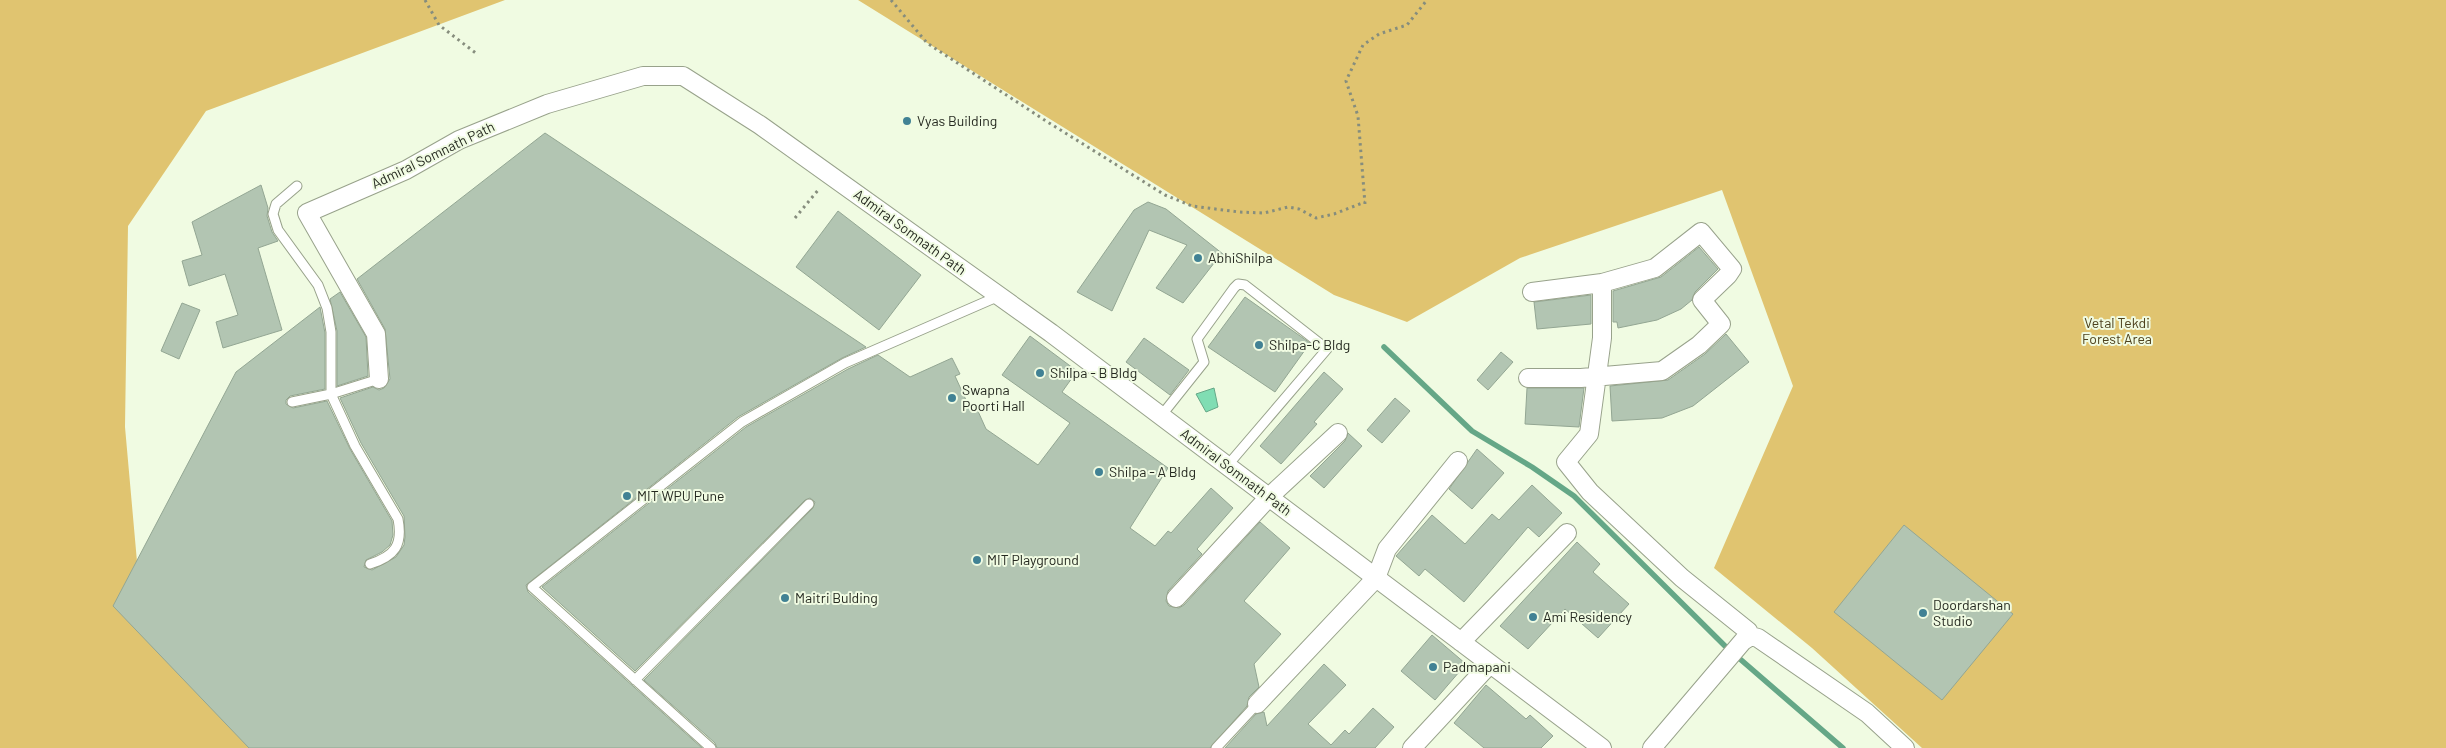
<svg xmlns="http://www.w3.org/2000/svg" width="2446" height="748" viewBox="0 0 2446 748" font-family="Barlow,sans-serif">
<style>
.forest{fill:#e0c470}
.water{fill:#80ddb3;stroke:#65a787}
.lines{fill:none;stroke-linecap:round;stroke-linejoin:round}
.stream{stroke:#65a787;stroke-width:5.5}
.building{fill:#b2c5b2;stroke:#93a693}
.lane-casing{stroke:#98a28b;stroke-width:11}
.street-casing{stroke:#98a28b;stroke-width:20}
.path{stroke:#868d7d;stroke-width:3;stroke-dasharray:2.5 4;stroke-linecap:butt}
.lane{stroke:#fff;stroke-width:9}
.street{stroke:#fff;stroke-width:18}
.poi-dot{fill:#418294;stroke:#f0fbe2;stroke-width:2}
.labels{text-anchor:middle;stroke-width:4;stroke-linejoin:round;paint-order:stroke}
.poi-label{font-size:14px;fill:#252920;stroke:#f0fbe2;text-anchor:start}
.street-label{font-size:14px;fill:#252920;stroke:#f0fbe2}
.park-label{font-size:14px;fill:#4d411d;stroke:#f0fbe2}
</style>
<rect width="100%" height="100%" fill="#f0fbe2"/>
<path class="forest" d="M0,0H505L206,111L128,226L125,427L143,629L254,748H0Z
M858,0H2446V748H1922L1812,648L1714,568L1793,386L1722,190L1520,258L1407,322L1334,295Z"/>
<path class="water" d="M1214,388L1218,407L1206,412L1196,394Z"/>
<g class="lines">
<path class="stream" d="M1384,347L1472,431L1532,467L1574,496L1725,646L1843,748"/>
</g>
<path class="building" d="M545,133L866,347L842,358L738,417L526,585L528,592L702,748H249L113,606L236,372L320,307L325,333V389L290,396L286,400V404L293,408L327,401L350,449L392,521L393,535L390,545L382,552L366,560L364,567L372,570L396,557L404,545L405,537L404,516L361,443L340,398L373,387L379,390L384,388L390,379L385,329L357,279Z
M261,185L268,208L267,216L272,232L278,241L258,248L282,330L223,348L216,322L238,315L225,274L189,286L182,261L202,255L192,222Z
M1148,202L1166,209L1228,258L1226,261L1218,258L1183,303L1156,288L1187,245L1149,230L1112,311L1077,292L1134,210Z
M838,211L921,275L879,330L796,267Z
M1699,247L1718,269L1695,292L1692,300L1681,309L1657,320L1618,328L1617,322H1613V291L1661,277Z
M340,292L366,337L368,376L337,386V331L330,299Z
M1591,295V324L1537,329L1534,302Z
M1245,297L1310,343L1275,392L1208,347Z
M182,303L200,310L179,359L161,351Z
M1726,334L1749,362L1693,406L1662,418L1612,421L1610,386L1668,380L1705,354Z
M1030,336L1077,371L1062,392L1168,468L1130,528L1155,546L1168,531L1171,533L1211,488L1233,508L1197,549L1202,554L1168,591L1166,601L1169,606L1179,608L1184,605L1260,522L1290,548L1244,601L1281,634L1254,664L1259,687L1249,697L1247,706L1210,748H717L715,743L644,680L813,508L815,502L810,498L805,500L635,671L542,587L746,427L848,369L878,355L910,377L952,358L960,374L955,376L971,411L977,409L986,429L1038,465L1070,423L1002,375Z
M1144,338L1189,370L1170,395L1126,362Z
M1501,352L1513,362L1488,390L1477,380Z
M1324,372L1343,389L1314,422L1317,424L1281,464L1260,446Z
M1527,388H1584L1579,427L1525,424Z
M1395,398L1410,411L1382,443L1367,430Z
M1348,433L1362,446L1324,488L1310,476L1345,441Z
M1477,449L1504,473L1472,509L1449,489Z
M1532,485L1562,513L1539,537L1528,527L1464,602L1425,569L1419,576L1396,556L1432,515L1465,544L1492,514L1499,520Z
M1904,525L2013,614L1942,700L1834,612Z
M1577,542L1600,564L1593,572L1629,604L1598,638L1565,609L1528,649L1500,626Z
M1432,635L1466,664L1435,700L1401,671Z
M1324,664L1346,685L1308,724L1331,745L1345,730L1349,734L1373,708L1394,727L1375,748H1225L1256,714L1264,712L1267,726Z
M1486,685L1526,719L1530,715L1553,736L1541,748H1484L1454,723Z"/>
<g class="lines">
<g class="lane-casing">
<path id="lane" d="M297,186L276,204L273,214L278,230L318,285L327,308L331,332V394L355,446L398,519C403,545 395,556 370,564
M292,402L331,394L379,379
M1161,416L1204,362L1197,339L1234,288L1238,284L1245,285L1327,349L1227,466
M635,680L809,504
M711,748L532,587L742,422L845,363L999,296
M1216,748L1257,704"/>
</g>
<g class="street-casing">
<path id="street" d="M1602,283V338L1589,434L1566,462L1590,492L1621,521L1682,578L1748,631L1746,638
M1528,378H1581L1662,371L1699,345L1721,324L1702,300L1728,275L1732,269L1701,232L1655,268L1602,283L1532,292
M379,379L376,334L307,213L406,170L459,140L547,104L643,76H683L760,125L1051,333L1602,748
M1176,598L1269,497L1338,433
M1461,642L1567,533
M1257,704L1376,578L1387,549L1458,461
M1412,748L1490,664
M1652,748L1743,641L1751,636L1758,638L1867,713L1905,748"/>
</g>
<path class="path" d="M425,0L439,25L477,54
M891,0L927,43L1046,121L1165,195L1192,206L1239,212L1264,213L1288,207L1299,209L1316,218L1334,214L1365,202
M1365,204L1358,116L1346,81L1363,45L1379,34L1407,25L1427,0
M795,218L819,189"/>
<use href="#lane" class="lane"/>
<use href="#street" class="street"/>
</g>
<g class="poi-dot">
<circle cx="907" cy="121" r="5"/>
<circle cx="1198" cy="258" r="5"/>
<circle cx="1259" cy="345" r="5"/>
<circle cx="1040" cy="373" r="5"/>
<circle cx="952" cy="398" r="5"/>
<circle cx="1099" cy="472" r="5"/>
<circle cx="627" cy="496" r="5"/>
<circle cx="977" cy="560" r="5"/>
<circle cx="785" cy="598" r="5"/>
<circle cx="1923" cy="613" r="5"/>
<circle cx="1533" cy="617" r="5"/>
<circle cx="1433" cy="667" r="5"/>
</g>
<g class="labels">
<g class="poi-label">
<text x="917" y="126">Vyas Building</text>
<text x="1208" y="263">AbhiShilpa</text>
<text x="1269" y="350">Shilpa-C Bldg</text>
<text x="1050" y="378">Shilpa - B Bldg</text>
<text x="962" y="395">Swapna<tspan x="962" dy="16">Poorti Hall</tspan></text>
<text x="1109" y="477">Shilpa - A Bldg</text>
<text x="637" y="501">MIT WPU Pune</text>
<text x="987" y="565">MIT Playground</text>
<text x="795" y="603">Maitri Bulding</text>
<text x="1933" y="610">Doordarshan<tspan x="1933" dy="16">Studio</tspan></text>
<text x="1543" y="622">Ami Residency</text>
<text x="1443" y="672">Padmapani</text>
</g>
<g class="street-label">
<text transform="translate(433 155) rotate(-26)" y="5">Admiral Somnath Path</text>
<text transform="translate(910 232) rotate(36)" y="5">Admiral Somnath Path</text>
<text transform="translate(1236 472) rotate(37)" y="5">Admiral Somnath Path</text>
</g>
<g class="park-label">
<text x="2117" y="328">Vetal Tekdi<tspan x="2117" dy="16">Forest Area</tspan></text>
</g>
</g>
</svg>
